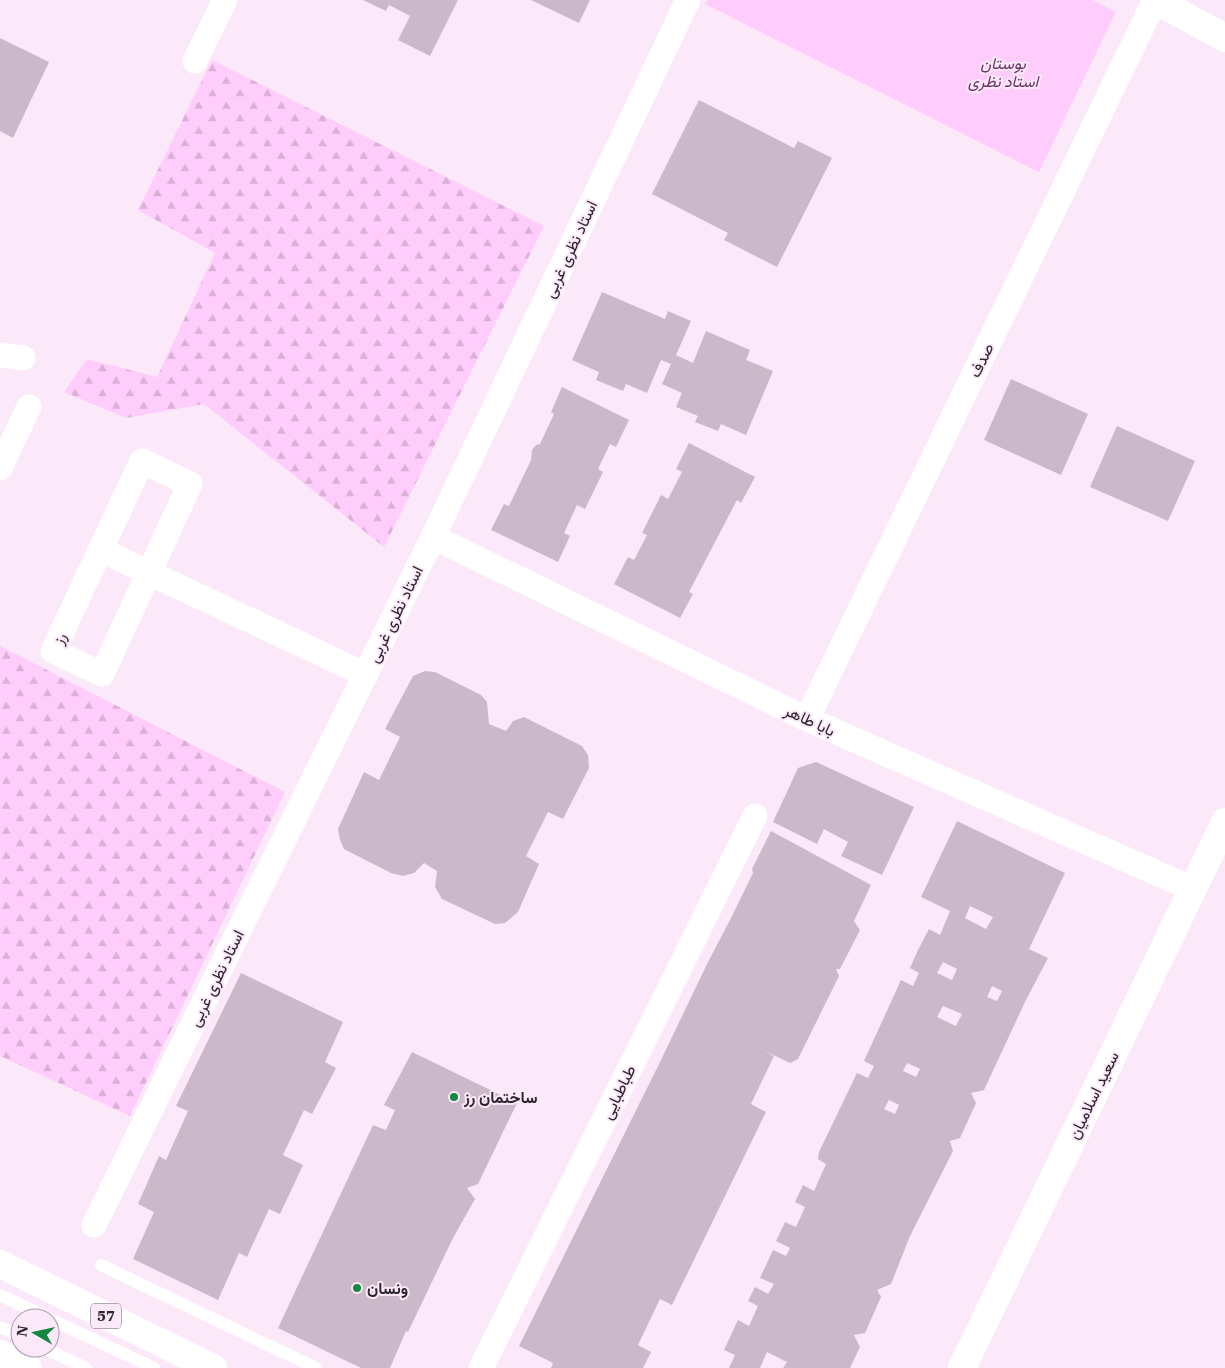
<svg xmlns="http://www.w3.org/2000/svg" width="1225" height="1368" viewBox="0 0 1225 1368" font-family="'IBM Plex Serif',Vazirmatn,serif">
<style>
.forest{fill:url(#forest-firs)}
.park{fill:#ffcdfb}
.building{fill:#cbb9c9;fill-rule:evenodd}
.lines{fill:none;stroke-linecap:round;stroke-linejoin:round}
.lane{stroke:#fff;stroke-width:12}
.street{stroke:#fff;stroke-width:25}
.secondary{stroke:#fff;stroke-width:28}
.highway{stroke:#fff;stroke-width:28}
.poi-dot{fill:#128841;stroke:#fbe9fa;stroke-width:2}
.labels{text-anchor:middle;stroke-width:4;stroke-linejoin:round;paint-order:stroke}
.shield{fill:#fbe9fa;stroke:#6b606a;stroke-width:1}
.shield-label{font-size:15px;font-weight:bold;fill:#2d262c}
.park-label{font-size:16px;font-style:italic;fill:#6a3168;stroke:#fbe9fa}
.street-label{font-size:16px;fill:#2d262c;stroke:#fbe9fa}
.poi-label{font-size:16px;font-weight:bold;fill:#2d262c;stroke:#fbe9fa;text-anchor:start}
</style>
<defs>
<pattern id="forest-firs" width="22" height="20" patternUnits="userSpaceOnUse" patternTransform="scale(1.25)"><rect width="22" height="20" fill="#ffcdfb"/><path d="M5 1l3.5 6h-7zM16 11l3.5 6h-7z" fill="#dbb0d7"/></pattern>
</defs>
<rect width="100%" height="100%" fill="#fbe9fa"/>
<path class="forest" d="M212,60L544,226L384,547L204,404L126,418L64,392L87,359L157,377L215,253L138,210Z
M0,646L285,792L130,1116L0,1056Z"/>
<path class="park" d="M707,0H1093L1116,12L1039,172L705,4Z"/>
<path class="building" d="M363,0H458L430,56L398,40L410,16L389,5L386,11Z
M531,0H590L579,23Z
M0,38L49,62L13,138L0,131Z
M699,100L794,148L798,141L832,158L777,267L724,240L728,233L652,194Z
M602,292L665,319L668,311L691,321L676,355L693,363L706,331L750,350L746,360L773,371L746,435L721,424L718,431L695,422L698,416L676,407L682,393L662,384L671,364L661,360L647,393L626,384L623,391L596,380L599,372L572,360Z
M1011,379L1088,414L1061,475L984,440Z
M562,387L629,420L616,447L610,444L598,469L603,472L585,509L577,505L564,533L570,536L558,562L491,530L504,504L509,506L531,460L532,450L536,445L540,444L554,414L551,412Z
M1117,426L1195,461L1168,521L1090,487Z
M689,443L755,477L741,503L737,500L689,592L693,594L680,618L614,584L628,557L634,560L647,535L642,533L661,495L668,499L682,472L676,469Z
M425,671L435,672L481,695L487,702L489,724L506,731L513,721L524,717L582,746L588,755L589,768L563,819L548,812L526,856L539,864L518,912L505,923L495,924L442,899L435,887L437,871L424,863L414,873L403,876L391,873L344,849L340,840L338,829L364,772L379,780L400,737L385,729L413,676Z
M816,762L914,807L882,875L841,856L848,842L824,829L817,844L773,822L798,768Z
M957,821L1065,873L1029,949L1048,958L1025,1002L984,1090L971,1093L976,1103L960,1138L950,1141L953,1151L910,1236L891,1284L877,1290L881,1297L865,1333L854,1335L860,1347L850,1368H783L787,1362L767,1352L760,1368H729L735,1355L724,1350L738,1320L749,1326L758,1306L748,1301L755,1287L768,1294L774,1284L760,1278L773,1250L786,1256L790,1248L776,1241L785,1222L796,1227L805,1207L795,1202L803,1185L814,1191L826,1164L818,1159L819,1152L857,1073L868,1078L874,1066L864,1061L901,980L913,986L919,973L910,968L918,950L929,929L940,935L950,911L921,897ZM970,906L993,917L986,929L965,918ZM943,962L957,969L952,980L937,973ZM992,986L1002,991L997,1001L987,997ZM943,1006L962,1014L956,1026L937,1017ZM907,1063L920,1069L916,1077L903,1071ZM889,1100L899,1105L895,1114L884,1109Z
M771,831L871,885L854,921L860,930L840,969H836L839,976L798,1059L790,1063L763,1050L774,1056L751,1104L766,1112L672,1305L660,1299L638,1345L651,1352L643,1368H551L553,1363L519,1346L661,1060L707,964L731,918L753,873L752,869Z
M241,973L343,1022L325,1062L336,1068L312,1114L304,1110L283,1155L303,1165L280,1214L269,1209L247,1257L239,1253L218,1300L133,1259L154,1212L138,1204L159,1156L166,1160L188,1111L176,1106Z
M412,1052L517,1103L478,1184L467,1188L475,1199L453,1238L408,1332L406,1331L390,1368H361L278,1328L373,1125L386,1130L395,1110L384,1105Z"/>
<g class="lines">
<path class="lane" d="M101,1265L316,1368
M0,1295L48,1318
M50,1319L154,1368
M0,1327L20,1336
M44,1348L86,1368"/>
<path class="street" d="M195,61L225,0
M0,355L23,358
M142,461L190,484L102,674L53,651Z
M0,468L29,407
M433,537L807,719L1193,889
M101,550L366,675
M807,719L1155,0
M94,1225L433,537L688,0
M481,1368L755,816"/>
<path class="secondary" d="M1155,0L1225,38
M962,1368L1225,822"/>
<path class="highway" d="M0,1264L213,1368
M0,1354L28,1368"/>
</g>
<g class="poi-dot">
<circle cx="454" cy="1097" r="5"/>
<circle cx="357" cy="1288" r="5"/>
</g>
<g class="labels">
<rect class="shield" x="91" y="1303.5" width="30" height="25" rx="4"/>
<g class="shield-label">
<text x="106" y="1321">57</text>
</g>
<g class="park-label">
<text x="1003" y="69">بوستان<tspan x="1003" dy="18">استاد نظری</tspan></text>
</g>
<g class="street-label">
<text transform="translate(570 249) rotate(-65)" y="6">استاد نظری غربی</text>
<text transform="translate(981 360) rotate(-64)" y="6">صدف</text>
<text transform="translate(395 614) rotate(-64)" y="6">استاد نظری غربی</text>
<text transform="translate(59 638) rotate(-65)" y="6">رز</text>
<text transform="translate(810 720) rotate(25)" y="6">بابا طاهر</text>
<text transform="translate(216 978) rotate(-64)" y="6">استاد نظری غربی</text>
<text transform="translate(618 1092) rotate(-64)" y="6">طباطبایی</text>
<text transform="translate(1093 1095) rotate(-64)" y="6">سعید اسلامیان</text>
</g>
<g class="poi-label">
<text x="464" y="1103">ساختمان رز</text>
<text x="367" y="1294">ونسان</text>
</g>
</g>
<g transform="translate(35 1333) rotate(279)"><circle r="24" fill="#fbe9fa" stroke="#a99ba8"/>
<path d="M0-4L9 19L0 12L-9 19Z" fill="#128841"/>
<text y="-8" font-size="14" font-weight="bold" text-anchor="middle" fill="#2d262c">N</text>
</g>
</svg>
